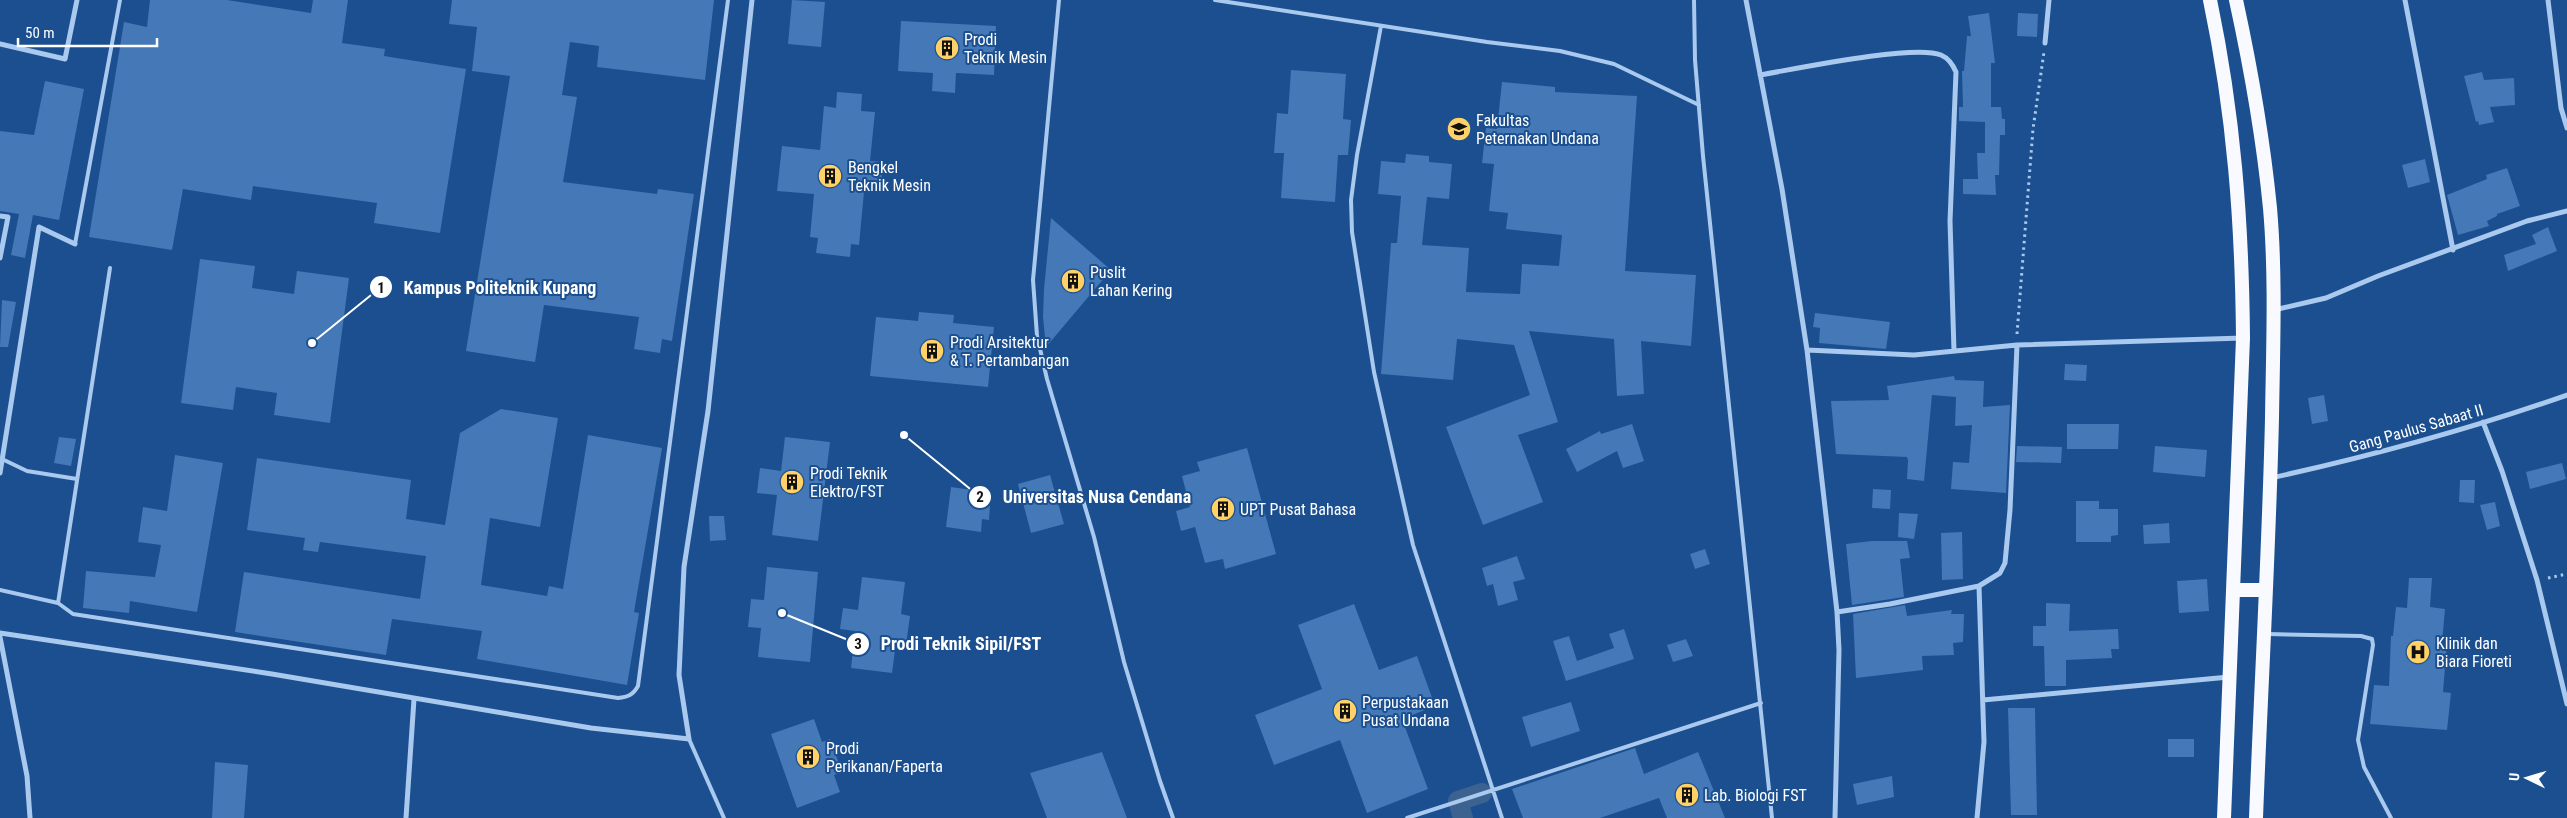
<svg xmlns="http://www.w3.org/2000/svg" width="2567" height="818" viewBox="0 0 2567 818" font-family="'Roboto Condensed',sans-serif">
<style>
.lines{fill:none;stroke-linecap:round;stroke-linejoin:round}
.canal{stroke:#3c6290;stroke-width:20}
.building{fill:#4478b7}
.path{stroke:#a9c9ee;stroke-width:3;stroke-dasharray:2.5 4;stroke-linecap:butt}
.service{stroke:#a9c9ee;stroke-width:4}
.minor{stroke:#a9c9ee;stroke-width:5}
.trunk{stroke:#f8faff;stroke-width:14}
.labels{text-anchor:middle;stroke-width:4;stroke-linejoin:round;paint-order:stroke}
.poi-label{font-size:16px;fill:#fff;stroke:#1b4f8f;text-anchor:start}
.street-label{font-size:16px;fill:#fff;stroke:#1b4f8f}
.leader{fill:none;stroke:#fff;stroke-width:2}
.callout-dot{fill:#fff;stroke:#1b4f8f;stroke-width:2}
.mark-label{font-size:15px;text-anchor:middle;font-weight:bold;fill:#111}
.callout-label{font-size:18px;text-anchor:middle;font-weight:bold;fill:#fff;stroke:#1b4f8f;stroke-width:4;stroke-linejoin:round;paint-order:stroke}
</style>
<rect width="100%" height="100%" fill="#1b4f8f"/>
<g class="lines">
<path class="canal" d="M1463,818L1458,801L1482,793"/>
</g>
<path class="building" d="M150,0H227L311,13L313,0H348L342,43L385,49L384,56L466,69L440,233L374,223L377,203L253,186L251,200L183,189L172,250L89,237L124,22L147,27Z
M452,0H714L705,80L597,67L599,46L570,42L562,95L577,97L563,182L657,194L658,189L694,194L672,341L662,339L660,353L634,349L639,317L544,305L535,362L466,351L510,76L472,71L477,27L449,24Z
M792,0L825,2L821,47L788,44Z
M1989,13L1995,63H1991V107H2001L2002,119H2005V135H2000L1999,175H1995L1996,195L1963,194V179H1978L1977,153H1985V122L1959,121V107H1963L1962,71H1964L1967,36H1971L1968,16Z
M2018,13L2038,14L2037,37L2017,36Z
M901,21L996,26L994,75L956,73L955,93L932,91L933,73L898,71Z
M1291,70L1346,74L1343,119L1351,120L1348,155H1338L1335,202L1281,198L1284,153H1274L1277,113L1288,114Z
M2482,72L2484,80L2514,78L2515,105L2490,107L2494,122L2479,125L2478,121L2476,122L2464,76Z
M45,81L84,89L59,220L33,215L25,258L11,255L19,214L0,211V131L34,135Z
M1502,82L1555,87V92L1637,96L1625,271L1696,275L1691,346L1641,341L1644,394L1617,396L1614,339L1529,331L1558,422L1518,435L1543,502L1483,525L1446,427L1530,395L1514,345L1457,339L1453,380L1381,374L1391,243H1397L1401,196L1378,194L1381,161L1405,163L1406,154L1429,156V162L1452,164L1449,199L1427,197L1422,245L1469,248L1466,292L1520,294L1522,264L1559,266L1562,235L1506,229L1508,213L1489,211L1494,164L1482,163L1486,128L1497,129Z
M837,92L862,94L861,111L875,112L870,161L883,162L880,193L864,192L859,245L851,244L850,257L816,253L818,238L810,237L814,194L777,191L782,146L820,150L824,106L836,108Z
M2425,159L2430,182L2408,188L2402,165Z
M2507,168L2520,206L2497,214V216L2487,221L2489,226L2458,235L2447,195L2487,179L2486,175Z
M1051,218L1111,270L1046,347L1043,317L1044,289Z
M2548,227L2557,251L2508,271L2504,255L2536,244L2532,235Z
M200,259L255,266L252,288L294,294L297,271L349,278L330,423L274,415L277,393L236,387L233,410L181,403Z
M2,300L16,302L8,347H0Z
M919,312L954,315L953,323L994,327L988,387L870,376L876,317L918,321Z
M1815,313L1890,322L1886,349L1819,343L1820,328L1813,327Z
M2065,364L2087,365L2086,381L2064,380Z
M1954,376L1955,380L1984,381L1983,407L2010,405L2006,493L1951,489L1953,462L1969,463L1972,425L1955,426L1956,397L1932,395L1924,481L1907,479L1908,460L1907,457L1836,454L1831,401L1889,400L1887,386Z
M2324,395L2328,421L2312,424L2308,398Z
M501,409L558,418L540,527L490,518L481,585L547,596L549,586L563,589L588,435L662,448L634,612L639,613L627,685L477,659L482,631L392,619L386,655L235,632L244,572L420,599L426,556L320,542L318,552L303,550L305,538L247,530L257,458L411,480L406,519L445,525L460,433Z
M1632,424L1644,461L1623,468L1617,451L1577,472L1566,449L1600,431L1601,434Z
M2067,424H2119L2118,449H2067Z
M59,437L76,439L71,466L54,463Z
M785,437L830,442L818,541L772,535L777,495L757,493L760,468L781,471Z
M2017,446L2062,447L2061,463L2016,462Z
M2155,446L2207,450L2205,477L2153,472Z
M1247,448L1276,554L1225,569L1223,559L1205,563L1195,527L1181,531L1176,511L1190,507L1182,476L1200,471L1197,462Z
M175,455L223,463L197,612L130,601L129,613L83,608L86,571L155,577L161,545L138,542L143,507L167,511Z
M2562,463L2566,479L2530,489L2526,472Z
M1050,475L1064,524L1031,533L1018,484Z
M2460,480H2475L2474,503L2459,502Z
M951,487L986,492L984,504L990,505L989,520L982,519L981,532L946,527Z
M1873,489L1891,490L1890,509L1872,508Z
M2076,501H2099V509H2118V535L2111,536V542H2076Z
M2495,502L2500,526L2487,530L2480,505Z
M1899,513L1918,514L1914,539L1898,537Z
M709,516H724L726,540L710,541Z
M2169,523L2170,543L2144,544L2143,525Z
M1962,532L1963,579L1942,580L1941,533Z
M1872,541H1907L1910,558L1900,559L1904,597L1852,605L1846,544Z
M1705,549L1710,564L1695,569L1690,554Z
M1517,556L1525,579L1513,582L1518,600L1498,606L1493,584L1487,586L1482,568Z
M767,567L818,572L810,662L758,657L761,628L748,627L751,599L764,600Z
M862,577L905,582L901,614L910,616L906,645L896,643L892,673L851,668L855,631L840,629L843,608L858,610Z
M2409,578H2432L2430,607L2445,609L2442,643H2447L2443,692L2451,693L2447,730L2370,724L2374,685L2389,686L2391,636H2393L2396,607L2407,608Z
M2207,579L2209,611L2179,613L2177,581Z
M2046,603L2070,604L2069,631L2118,629L2119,649H2111L2112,658L2066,660V686H2045L2044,646H2033V626H2046Z
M1354,604L1379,670L1417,656L1435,706L1402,719L1428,789L1367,813L1340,740L1274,765L1255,715L1322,689L1298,625Z
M1905,605L1907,616L1952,610L1951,614H1964L1963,642L1953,643L1954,655L1922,656L1923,670L1856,678L1853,614Z
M1624,629L1634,659L1566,681L1553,641L1569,636L1577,661L1614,648L1609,634Z
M1686,639L1693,656L1673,662L1667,645Z
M1571,702L1580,731L1531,747L1522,717Z
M2008,708H2035L2037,815H2011Z
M814,719L822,742L830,739L842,772L834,775L840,792L797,808L771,734Z
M2168,739H2194V757H2168Z
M1635,748L1644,774L1698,752L1725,818H1667L1659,798L1600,818H1523L1512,789Z
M1102,752L1127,818H1047L1030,773Z
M215,762L248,765L244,818H212Z
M1892,776L1894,797L1857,805L1853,784Z"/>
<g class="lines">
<path class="path" d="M2017,334L2033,129L2044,52
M2548,578L2567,574"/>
<path class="service" d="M1059,0L1033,280L1037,336L1047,379L1094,537L1124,662L1160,781L1173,818
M1215,0L1487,42L1560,51L1614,64L1699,105
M1694,0L1695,60L1703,156L1772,818
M1381,26L1357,155L1351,200L1352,232L1374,372L1413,545L1502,818
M75,244L120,0
M2,459L27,471L77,479
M0,590L58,603L73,614L618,698C628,697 633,695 638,686L728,0
M58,603L110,268
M2268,634L2361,636L2372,639L2373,645L2358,740L2364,767L2391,818
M689,739L724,818
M1407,818L1761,703"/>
<path class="minor" d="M1746,0L1782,189L1807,350L1837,612L1839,650L1835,818
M2405,0L2453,250
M2548,0L2561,108L2567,128
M2045,43L2049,0
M0,44L65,59L77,0
M1760,75C1795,69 1914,44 1941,55C1948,58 1953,65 1956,72L1950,221L1954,351
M0,216L8,217L0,258
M2274,310L2326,298L2378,276L2527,221L2567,211
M1807,350L1914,355L2017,345L2243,338
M2483,422L2502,471L2537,580L2567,704
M0,473L39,227L75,244
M2271,478C2371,456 2470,429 2567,395
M1837,612L1890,604L1979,586L2000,573L2005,563L2010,510L2017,345
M0,633L272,674L591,728L689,739L679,675L684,567L708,411L752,0
M0,637L27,776L30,818
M1983,700L2229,677
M406,818L414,699
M1977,818L1984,742L1979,586"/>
<path class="trunk" d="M2210,0C2234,114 2242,222 2243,338L2224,818
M2236,0C2251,69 2263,137 2270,208C2276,277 2273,348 2272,418C2269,551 2261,685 2256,818
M2233,590H2265"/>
</g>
<defs>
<g id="building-disc" transform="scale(1.25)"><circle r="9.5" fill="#ffd166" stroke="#1b4f8f"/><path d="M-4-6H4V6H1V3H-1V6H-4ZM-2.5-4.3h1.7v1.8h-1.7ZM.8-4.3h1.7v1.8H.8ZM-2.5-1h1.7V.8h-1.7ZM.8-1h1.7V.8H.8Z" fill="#111"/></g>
<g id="university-disc" transform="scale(1.25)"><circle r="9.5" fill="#ffd166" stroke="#1b4f8f"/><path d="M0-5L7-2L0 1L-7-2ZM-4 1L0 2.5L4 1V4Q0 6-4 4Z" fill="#111"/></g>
<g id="hospital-disc" transform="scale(1.25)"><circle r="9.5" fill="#ffd166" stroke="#1b4f8f"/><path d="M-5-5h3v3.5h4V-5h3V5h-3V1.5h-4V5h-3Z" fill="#111"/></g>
</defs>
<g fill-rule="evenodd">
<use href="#building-disc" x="947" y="48"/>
<use href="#university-disc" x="1459" y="129"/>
<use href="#building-disc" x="830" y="176"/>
<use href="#building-disc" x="1073" y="281"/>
<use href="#building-disc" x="932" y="351"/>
<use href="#building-disc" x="792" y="482"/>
<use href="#building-disc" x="1223" y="509"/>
<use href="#hospital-disc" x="2418" y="652"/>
<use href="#building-disc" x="1345" y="711"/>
<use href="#building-disc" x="808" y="757"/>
<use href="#building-disc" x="1687" y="795"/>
</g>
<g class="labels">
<g class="poi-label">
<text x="964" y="45">Prodi<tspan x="964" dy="18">Teknik Mesin</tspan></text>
<text x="1476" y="126">Fakultas<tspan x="1476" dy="18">Peternakan Undana</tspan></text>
<text x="848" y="173">Bengkel<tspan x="848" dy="18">Teknik Mesin</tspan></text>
<text x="1090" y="278">Puslit<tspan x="1090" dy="18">Lahan Kering</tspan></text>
<text x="950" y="348">Prodi Arsitektur<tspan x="950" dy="18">&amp; T. Pertambangan</tspan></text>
<text x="810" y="479">Prodi Teknik<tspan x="810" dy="18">Elektro/FST</tspan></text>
<text x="1240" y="515">UPT Pusat Bahasa</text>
<text x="2436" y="649">Klinik dan<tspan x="2436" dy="18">Biara Fioreti</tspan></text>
<text x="1362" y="708">Perpustakaan<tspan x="1362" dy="18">Pusat Undana</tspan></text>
<text x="826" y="754">Prodi<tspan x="826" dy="18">Perikanan/Faperta</tspan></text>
<text x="1704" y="801">Lab. Biologi FST</text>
</g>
<g class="street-label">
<text transform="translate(2416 428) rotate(-16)" y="6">Gang Paulus Sabaat II</text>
</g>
</g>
<path class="leader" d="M312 343L381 287M904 435L980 497M782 613L858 644"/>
<g class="callout-dot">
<circle cx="312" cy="343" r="5"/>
<circle cx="904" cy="435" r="5"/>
<circle cx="782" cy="613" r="5"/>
<circle cx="381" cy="287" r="12"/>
<circle cx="980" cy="497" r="12"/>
<circle cx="858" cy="644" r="12"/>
</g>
<g class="mark-label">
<text x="381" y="293">1</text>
<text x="980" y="502">2</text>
<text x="858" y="649">3</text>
</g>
<g class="callout-label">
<text x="500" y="294">Kampus Politeknik Kupang</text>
<text x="1097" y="503">Universitas Nusa Cendana</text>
<text x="961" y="650">Prodi Teknik Sipil/FST</text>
</g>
<g transform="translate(2527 778) rotate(275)" stroke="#1b4f8f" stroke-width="4" paint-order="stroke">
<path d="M0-4L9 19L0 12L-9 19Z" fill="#ffffff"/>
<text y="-8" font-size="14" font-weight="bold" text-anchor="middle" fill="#ffffff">U</text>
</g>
<path d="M18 38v8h139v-8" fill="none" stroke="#ffffff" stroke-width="2.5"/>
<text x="25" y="38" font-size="15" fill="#ffffff" stroke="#1b4f8f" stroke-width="4" paint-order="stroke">50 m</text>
</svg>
